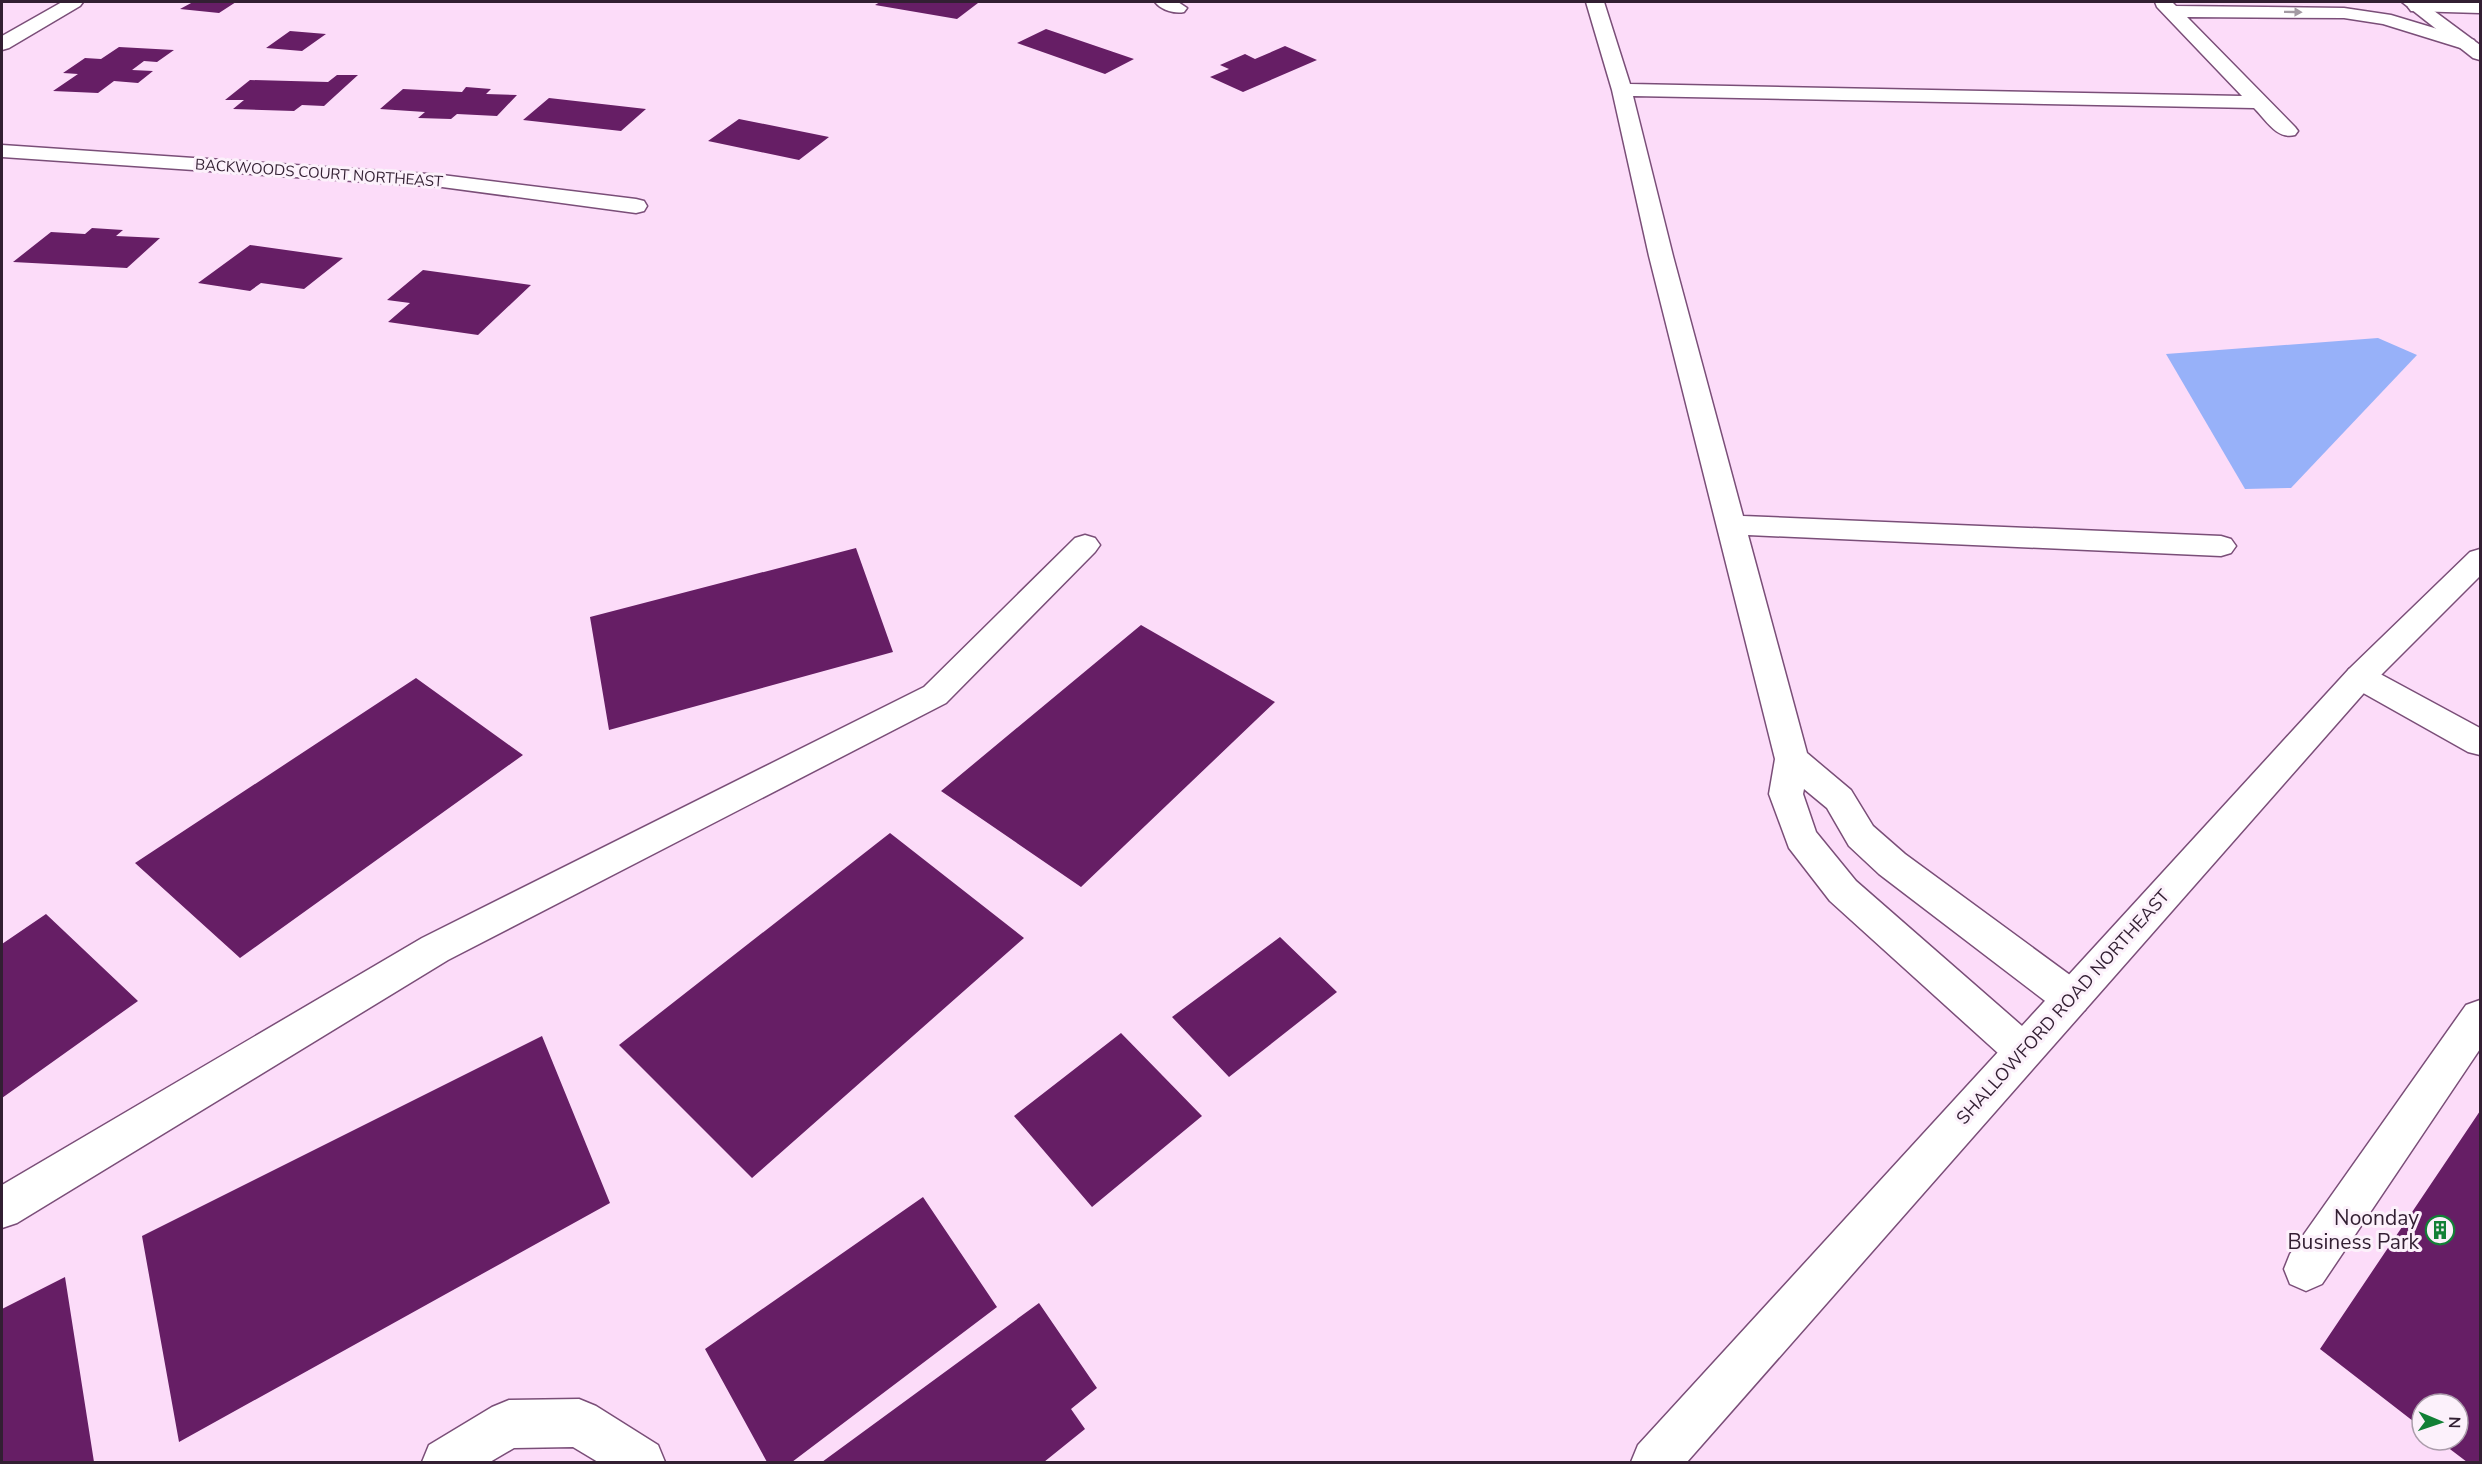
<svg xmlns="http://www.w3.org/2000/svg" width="2482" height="1464" viewBox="0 0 2482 1464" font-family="'Nunito Sans',sans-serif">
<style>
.water{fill:#97b1f9}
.building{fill:#661e65}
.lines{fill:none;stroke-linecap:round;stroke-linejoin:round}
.service-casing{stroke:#7a4e78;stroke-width:3}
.minor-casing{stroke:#7a4e78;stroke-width:3}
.tertiary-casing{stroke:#7a4e78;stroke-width:3}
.service{fill:#fff;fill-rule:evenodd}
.minor{fill:#fff;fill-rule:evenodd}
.tertiary{fill:#fff;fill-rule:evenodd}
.oneway{fill:#a39aa3}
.labels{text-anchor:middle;stroke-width:6;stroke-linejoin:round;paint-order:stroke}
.far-street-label{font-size:15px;fill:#321f32;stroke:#fcf1fb}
.street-label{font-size:18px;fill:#321f32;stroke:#fcf1fb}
.near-poi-label{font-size:21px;fill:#321f32;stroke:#fcf1fb;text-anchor:end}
</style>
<rect width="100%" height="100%" fill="#fcdcf9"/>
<path class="water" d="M2378,338L2417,355L2291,488L2245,489L2166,354Z"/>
<path class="building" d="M193,2H236L219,13L180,9Z
M880,2H973L978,3L957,19L875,5Z
M1046,29L1134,59L1105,74L1017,43Z
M290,31L326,34L302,51L266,48Z
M1285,46L1317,60L1243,92L1210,77L1229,69L1220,65L1245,54L1255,59Z
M119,47L174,50L157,62L144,61L132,70L153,71L138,83L114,81L98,93L53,91L78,74L63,73L85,58L101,59Z
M337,75H358L324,106L302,105L294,111L233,109L244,100H225L250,80L328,82Z
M466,87L491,89L486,94L517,95L497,116L457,114L451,119L418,118L425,112L380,109L403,89L462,92Z
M549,98L646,109L621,131L523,120Z
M739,119L829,137L799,160L708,141Z
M92,228L123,230L116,236L160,238L127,268L13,262L51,232L85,234Z
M250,245L343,258L304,289L261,283L250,291L198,283Z
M423,270L531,285L478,335L388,322L410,303L387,300Z
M856,548L893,652L609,730L590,617Z
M1141,625L1275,702L1081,887L941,791Z
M416,678L523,755L240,958L135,863Z
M890,833L1024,938L752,1178L619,1045Z
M46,914L138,1001L2,1098V944Z
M1280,937L1337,992L1229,1077L1172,1017Z
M1121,1033L1202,1116L1092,1207L1014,1116Z
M542,1036L610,1203L179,1442L142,1236Z
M2480,1111V1462H2467L2438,1440H2458V1404H2422V1428L2320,1349Z
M923,1197L997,1307L792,1462H767L705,1349Z
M65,1277L94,1462H2V1309Z
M1039,1303L1097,1388L1071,1409L1085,1429L1044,1462H822Z"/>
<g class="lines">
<g class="service-casing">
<path id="service" d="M1586,2H1604L1630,84L2242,96L2157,7L2155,2H2172L2176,6L2344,8L2391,15L2474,40L2476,44L2474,48L2467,50L2383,24L2344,18L2187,17L2295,127L2298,131L2295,135C2277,140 2266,120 2254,108L1633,96L1673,256L1743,516L2221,536L2231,539L2236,546L2231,553L2221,556L1748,535L1807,753L1851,790L1873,826L1905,854L2085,986L2090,998L2085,1010L2071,1015L2057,1010L1879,874L1849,846L1827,808L1804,789L1803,794L1816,832L1856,881L2037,1039L2043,1051L2037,1063L2023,1069L2009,1063L1830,901L1789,848L1769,794L1775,759L1649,256L1612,90Z
M1085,535L1095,538L1100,545L1095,552L946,703L448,960L17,1223L2,1228V1185L422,938L924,687L1075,538Z
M2360,666L2371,669L2480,728V755L2468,752L2349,685L2344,677L2349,669Z
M2480,1000V1049L2322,1284L2306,1291L2290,1284L2284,1269L2290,1254L2466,1005Z
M579,1399L596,1406L658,1445L665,1462H598L573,1447L514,1448L490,1462H422L429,1445L492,1407L509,1400Z"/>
</g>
<g class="minor-casing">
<path id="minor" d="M62,2H83L80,6L9,48L2,50V36Z
M1155,2H1178L1187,8L1184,12C1175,14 1161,10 1155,2Z
M2417,2L2480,3V13L2411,11L2408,7L2411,3Z
M2,145L442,175L636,199L644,201L647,206L644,211L636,213L442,187L2,157Z
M2480,549V576L2371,685L1687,1462H1631L1638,1445L2349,669L2470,552Z"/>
</g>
<g class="tertiary-casing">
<path id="tertiary" d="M2402,2H2422L2480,45V60L2473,58Z"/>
</g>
<use href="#service" class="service"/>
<use href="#minor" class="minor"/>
<use href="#tertiary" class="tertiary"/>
</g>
<defs><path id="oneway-solid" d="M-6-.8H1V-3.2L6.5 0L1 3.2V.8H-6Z" transform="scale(1.5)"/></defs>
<use class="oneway" href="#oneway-solid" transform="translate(2293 12) rotate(1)"/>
<defs>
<g id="building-ring" transform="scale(1.5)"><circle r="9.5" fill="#fcf1fb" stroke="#128036" stroke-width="1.5"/><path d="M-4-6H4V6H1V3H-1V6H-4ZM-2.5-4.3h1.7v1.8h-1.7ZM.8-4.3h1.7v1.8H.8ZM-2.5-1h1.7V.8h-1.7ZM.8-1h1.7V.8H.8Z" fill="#128036"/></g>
</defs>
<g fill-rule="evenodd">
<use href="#building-ring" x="2440" y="1230"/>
</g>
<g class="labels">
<g class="far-street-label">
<text transform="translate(319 173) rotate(4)" y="5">BACKWOODS COURT NORTHEAST</text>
</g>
<g class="street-label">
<text transform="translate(2063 1007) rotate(-48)" y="6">SHALLOWFORD ROAD NORTHEAST</text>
</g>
<g class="near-poi-label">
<text x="2419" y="1225">Noonday<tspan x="2419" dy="24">Business Park</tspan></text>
</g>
</g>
<rect width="2482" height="1464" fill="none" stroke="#321f32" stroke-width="6"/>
<g transform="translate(2440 1422) rotate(92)"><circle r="28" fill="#fcf1fb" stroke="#ab9dab" stroke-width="1.5"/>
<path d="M0-4.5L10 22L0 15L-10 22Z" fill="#128036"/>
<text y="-9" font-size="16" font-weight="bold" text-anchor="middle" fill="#321f32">N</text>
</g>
</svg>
